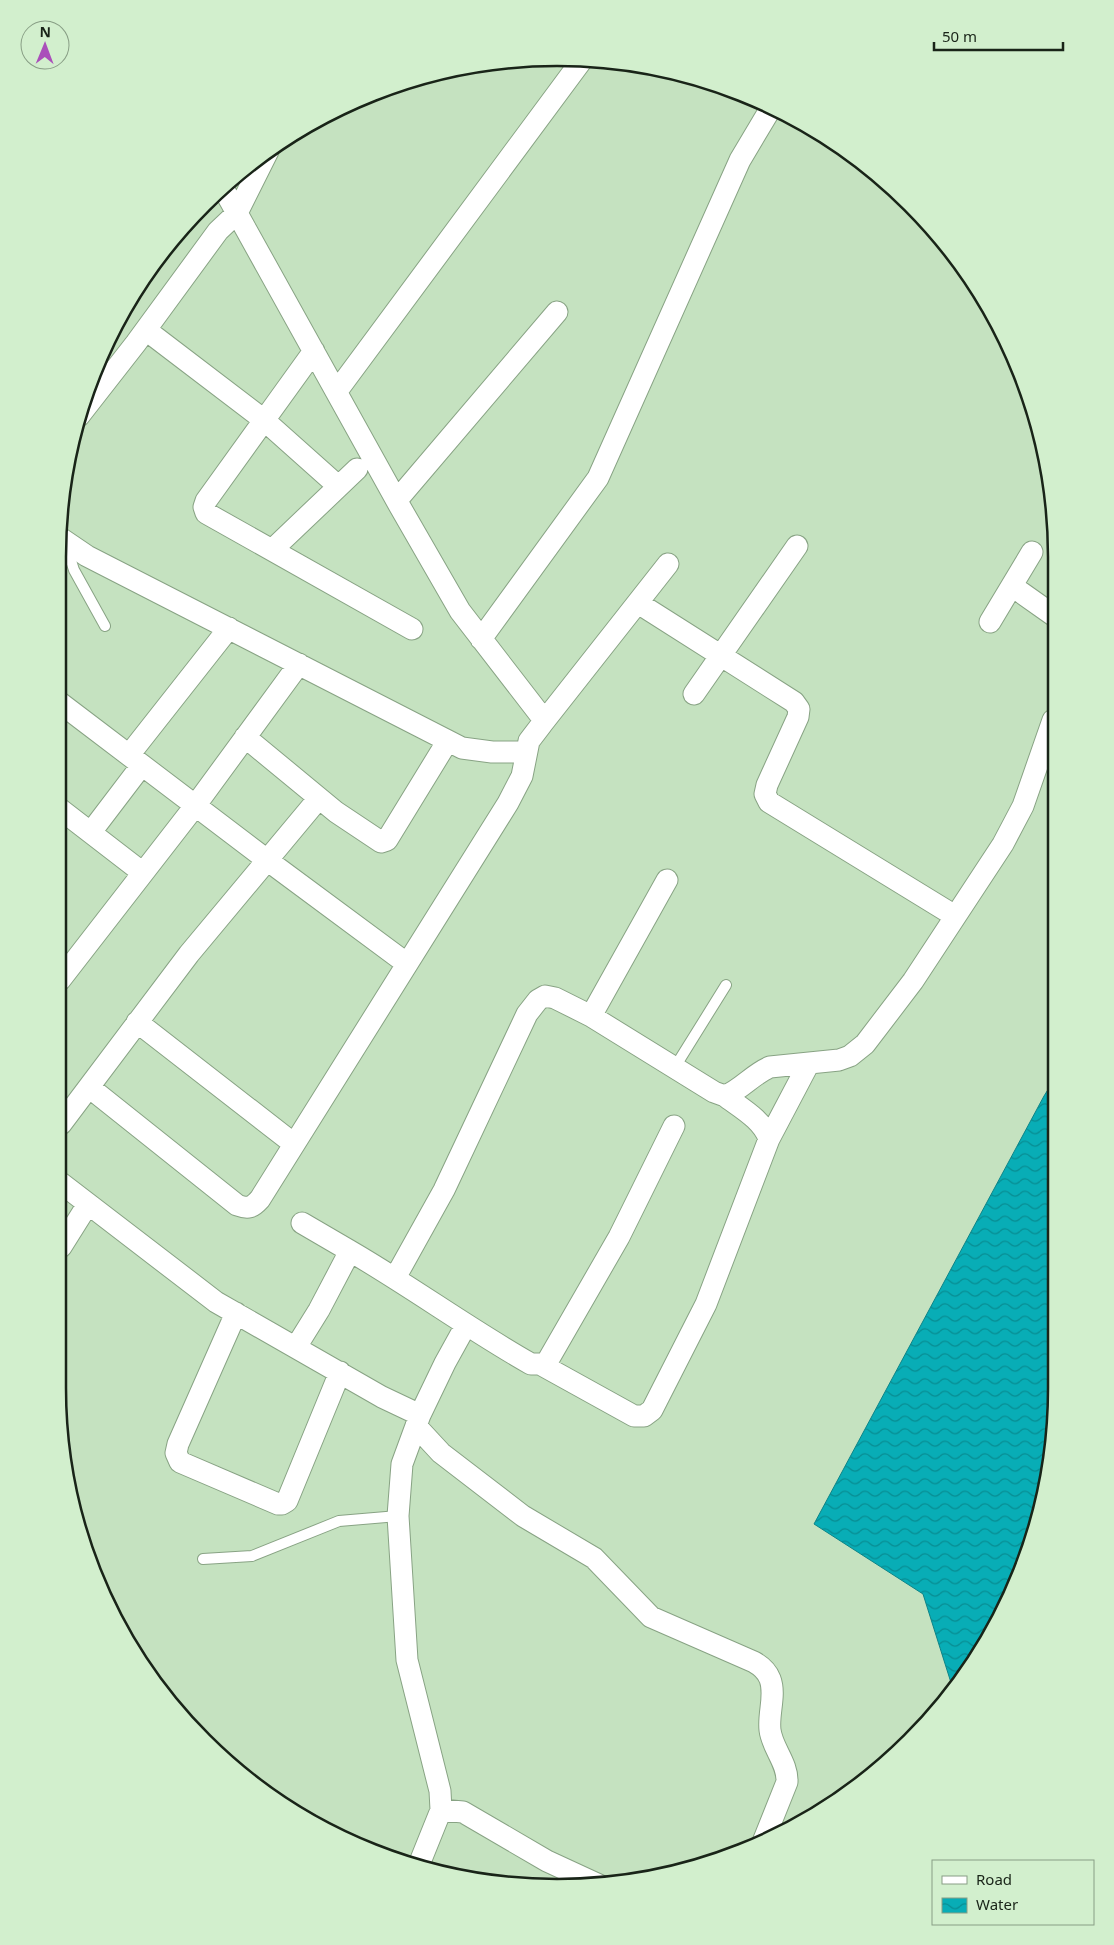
<svg xmlns="http://www.w3.org/2000/svg" width="1114" height="1945" viewBox="0 0 1114 1945" font-family="'Noto Sans',sans-serif">
<style>
.water{fill:url(#water-waves);stroke:#0d8487}
.lines{fill:none;stroke-linecap:round;stroke-linejoin:round}
.lane-casing{stroke:#88a384;stroke-width:12}
.street-casing{stroke:#88a384;stroke-width:23}
.lane{stroke:#fff;stroke-width:10}
.street{stroke:#fff;stroke-width:21}
.rim{fill:none;stroke:#192418;stroke-width:2.5}
</style>
<defs>
<pattern id="water-waves" width="16" height="10" patternUnits="userSpaceOnUse" patternTransform="scale(1.25)"><rect width="16" height="10" fill="#08adb6"/><path d="M0 5q4-4 8 0t8 0" fill="none" stroke="#088d93"/></pattern>
</defs>
<rect width="100%" height="100%" fill="#c5e2c0"/>
<path class="water" d="M1054,1080L1055,1420L1030,1548L989,1638L953,1689L923,1594L814,1524L1044,1096Z"/>
<g class="lines">
<g class="lane-casing">
<path id="lane" d="M66,545L74,570L105,626
M675,1067L726,985
M203,1559L252,1556L339,1521L398,1516"/>
</g>
<g class="street-casing">
<path id="street" d="M146,330L264,420L338,486
M314,351L206,501L204,507L206,513L412,629
M337,391L582,60
M79,416L136,343L218,231L237,213L268,151
M397,500L557,312
M59,537L87,556L462,748L492,752H526
M272,550L357,469
M1012,586L1053,615
M638,603L794,702L799,709L798,717L767,785L765,794L769,802L955,916
M990,622L1032,552
M481,639L598,478L740,160L771,108
M694,694L797,546
M59,702L267,860L406,963
M542,724L668,564
M245,737L336,812L381,842L387,840L447,742
M129,755L229,628
M60,809L143,873
M91,832L142,765
M60,980L195,806L299,664
M591,1016L667,880
M137,1022L294,1144
M89,1087L237,1205C248,1209 252,1208 260,1199L508,803L522,776L529,741L542,724L541,716L460,611L399,505L223,188
M725,1096C741,1108 763,1120 769,1139
M61,1124L189,954L319,798
M61,1183L216,1302L382,1397L420,1415
M302,1223L350,1251
M61,1247L88,1204
M395,1278L444,1190L527,1014L538,1000L545,996L555,998L591,1016L714,1092L725,1096C742,1089 753,1074 770,1067L839,1060L850,1056L865,1044L913,981L1003,844L1023,806L1053,720
M236,1313L178,1444L176,1453L180,1462L278,1504H282L287,1501L340,1372
M296,1347L319,1310L350,1251C412,1287 469,1329 531,1364H540L547,1362L619,1237L674,1126
M540,1364L634,1416H644L652,1410L706,1304L769,1139L809,1063
M416,1426L441,1453L523,1516L594,1558L651,1617L754,1662C761,1666 767,1671 770,1679C776,1695 768,1713 770,1730C772,1748 788,1763 787,1782L763,1842
M441,1810L463,1812L547,1861L599,1885
M418,1867L441,1810L440,1791L407,1660L398,1516L402,1464L420,1415L445,1363L466,1325"/>
</g>
<use href="#lane" class="lane"/>
<use href="#street" class="street"/>
</g>
<path d="M0 0H1114V1945H0ZM557 66H557A491 491 0 0 1 1048 557V1388A491 491 0 0 1 557 1879H557A491 491 0 0 1 66 1388V557A491 491 0 0 1 557 66Z" fill="#d2efcd" fill-rule="evenodd"/>
<path class="rim" d="M557 66H557A491 491 0 0 1 1048 557V1388A491 491 0 0 1 557 1879H557A491 491 0 0 1 66 1388V557A491 491 0 0 1 557 66Z"/>
<rect x="932" y="1860" width="162" height="65" fill="#d2efcd" stroke="#889e85"/>
<rect x="942" y="1876" width="25" height="8" fill="#ffffff" stroke="#889e85"/>
<text x="976" y="1885" font-size="15" fill="#192418">Road</text>
<rect x="942" y="1898" width="25" height="15" fill="url(#water-waves)" stroke="#889e85"/>
<text x="976" y="1910" font-size="15" fill="#192418">Water</text>
<g transform="translate(45 45) rotate(1)"><circle r="24" fill="#d2efcd" stroke="#889e85"/>
<path d="M0-4L9 19L0 12L-9 19Z" fill="#aa4fba"/>
<text y="-8" font-size="14" font-weight="bold" text-anchor="middle" fill="#192418">N</text>
</g>
<path d="M934 42v8h129v-8" fill="none" stroke="#192418" stroke-width="2.5"/>
<text x="942" y="42" font-size="15" fill="#192418" stroke="#d2efcd" stroke-width="4" paint-order="stroke">50 m</text>
</svg>
